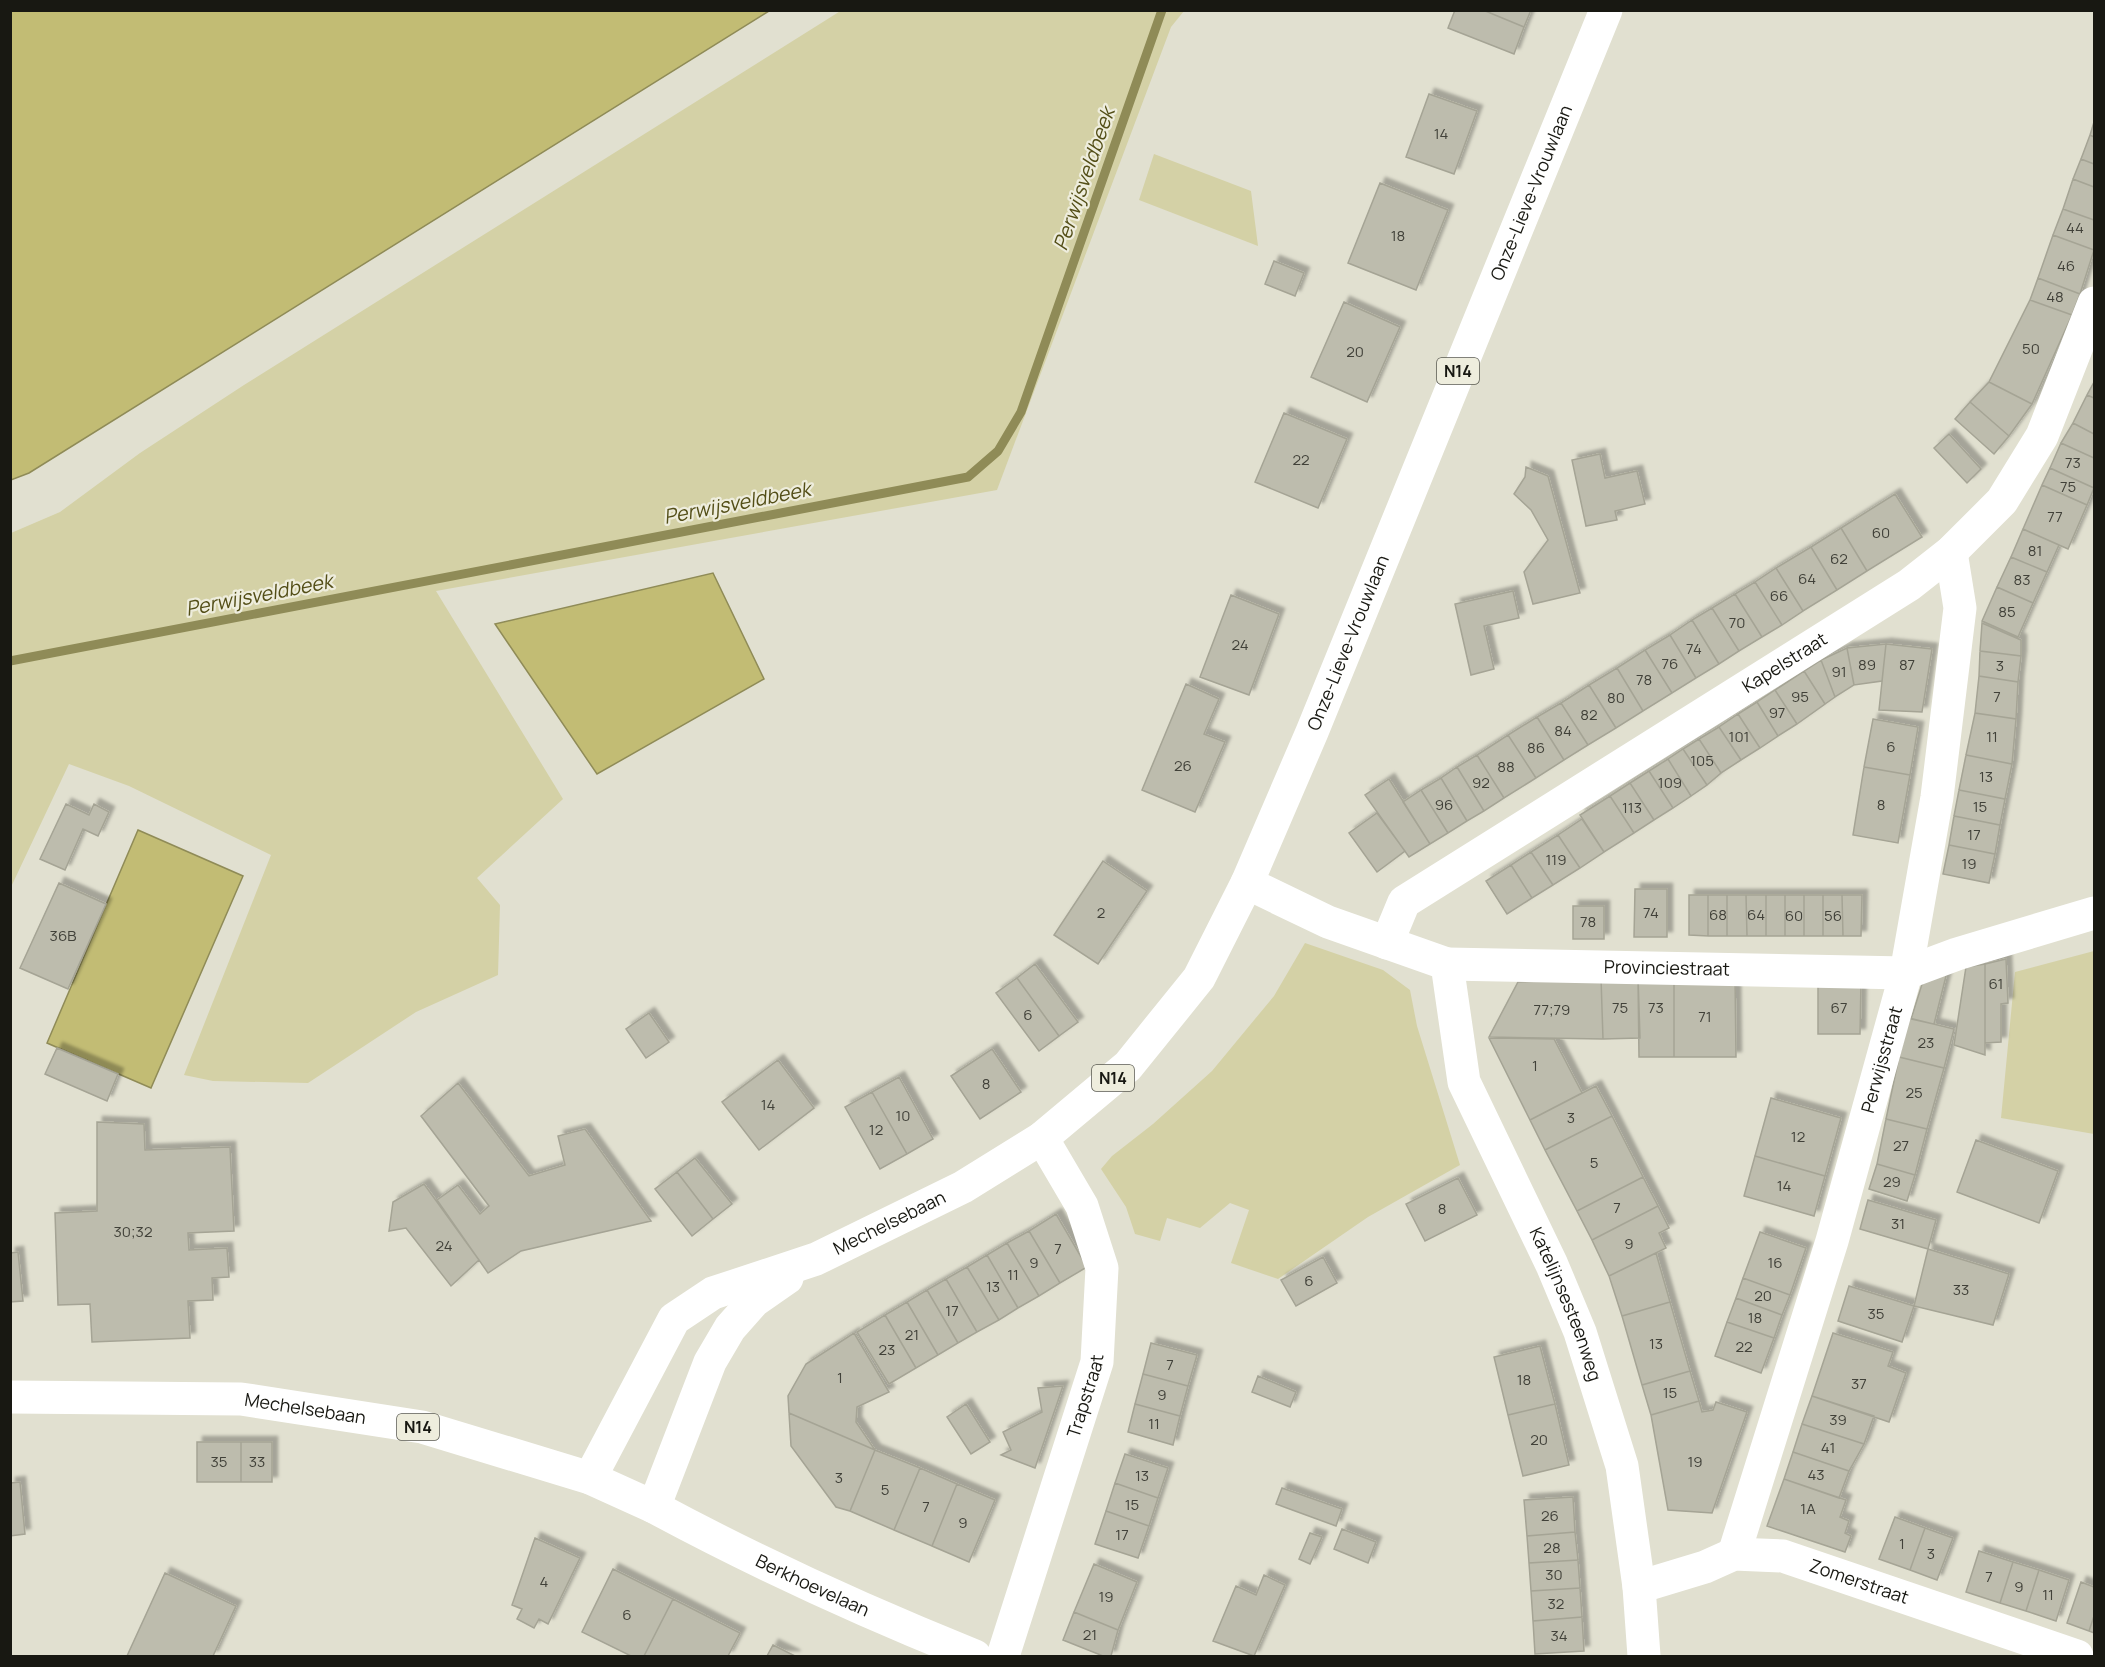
<svg xmlns="http://www.w3.org/2000/svg" width="2105" height="1667" viewBox="0 0 2105 1667" font-family="Manrope,sans-serif">
<style>
.green{fill:#d4d1a6}
.water{fill:#c2bc74;stroke:#8f8b57;stroke-width:1.5}
.lines{fill:none;stroke-linecap:round;stroke-linejoin:round}
.stream{stroke:#8f8b57;stroke-width:9}
.building{fill:#bdbcad;stroke:#a5a495;stroke-width:1.5;filter:url(#shadow)}
.street{stroke:#fff;stroke-width:33}
.secondary{stroke:#fff;stroke-width:33}
.primary{stroke:#fff;stroke-width:33}
.labels{text-anchor:middle;stroke-width:4.5;stroke-linejoin:round;paint-order:stroke}
.number-label{font-size:15px;fill:#414139}
.shield{fill:#eeeddd;stroke:#58584f;stroke-width:1.5}
.shield-label{font-size:16px;font-weight:bold;fill:#181812}
.street-label{font-size:18px;fill:#181812;stroke:#eeeddd}
.water-label{font-size:20px;font-style:italic;fill:#534e17;stroke:#eeeddd}
</style>
<defs>
<filter id="shadow"><feDropShadow dx="5.5" dy="-5.5" stdDeviation="1.5" flood-color="#0004"/></filter>
</defs>
<rect width="100%" height="100%" fill="#e1e0d0"/>
<path class="green" d="M842,10L1184,11L1171,27L997,490L436,591L563,799L477,878L500,905L498,975L416,1012L308,1083L213,1081L184,1075L271,855L129,786L69,764L11,887V533L60,512L140,453L244,385Z
M1154,154L1251,191L1258,246L1139,200Z
M1305,943L1383,970L1410,990L1417,1026L1460,1165L1368,1217L1278,1279L1231,1263L1249,1210L1230,1203L1200,1228L1167,1218L1160,1241L1135,1234L1126,1207L1101,1169L1112,1156L1153,1124L1212,1071L1274,996Z
M2094,951V1134L2001,1118L2015,972Z"/>
<path class="water" d="M11,10H769V11L29,473L11,480Z
M713,573L764,679L597,774L495,624Z
M138,830L243,876L151,1088L47,1043Z"/>
<g class="lines">
<path class="stream" d="M10,661L968,477L998,451L1021,412L1162,10"/>
</g>
<path class="building" d="M1455,10H1483L1524,27L1514,54L1448,28Z
M1483,10H1531L1524,27Z
M1429,94L1477,111L1454,174L1406,157Z
M2094,122V137L2090,135Z
M2090,135L2094,137V164L2081,159Z
M2081,159L2094,164V187L2073,179Z
M2073,179L2094,187V220L2063,209Z
M1380,183L1448,210L1416,290L1348,263Z
M2063,209L2094,220V250L2053,235Z
M2053,235L2094,250L2080,294L2038,278Z
M1274,261L1304,273L1295,296L1265,284Z
M2038,278L2080,294L2072,315L2030,300Z
M2030,300L2072,315L2032,404L1989,382Z
M1344,302L1400,327L1367,402L1311,377Z
M1989,382L2032,404L2009,436L1970,402Z
M2094,382V398L2087,395Z
M2087,395L2094,398V434L2073,423Z
M1970,402L2009,436L1994,454L1955,419Z
M1284,413L1347,439L1318,508L1255,482Z
M2073,423L2094,434V458L2061,443Z
M1949,434L1981,469L1967,483L1934,448Z
M2061,443L2094,458V488L2050,468Z
M1600,454L1605,478L1637,471L1645,504L1615,511L1617,520L1586,526L1572,460Z
M1526,467L1548,476L1580,593L1533,604L1524,572L1548,540L1531,510L1514,494L1525,477Z
M2050,468L2094,488L2087,505L2042,485Z
M2042,485L2087,505L2068,549L2023,529Z
M1895,494L1922,537L1867,571L1841,528Z
M1841,528L1867,571L1837,590L1811,547Z
M2023,529L2059,545L2047,572L2011,557Z
M1811,547L1837,590L1803,611L1776,568Z
M2011,557L2047,572L2033,603L1997,587Z
M1776,568L1803,611L1782,625L1755,582Z
M1755,582L1782,625L1762,637L1735,594Z
M1997,587L2033,603L2018,637L1982,621Z
M1513,591L1519,618L1484,626L1494,669L1471,675L1455,604Z
M1735,594L1762,637L1739,651L1712,608Z
M1231,595L1279,614L1249,695L1200,677Z
M1712,608L1739,651L1719,664L1692,620Z
M1692,620L1719,664L1696,678L1670,635Z
M1982,623L2021,640V656L1980,651Z
M1670,635L1696,678L1672,693L1645,650Z
M1886,644L1932,649L1922,712L1879,710Z
M1886,644L1882,681L1854,685L1847,648Z
M1847,648L1854,685L1835,697L1821,660Z
M1645,650L1672,693L1643,711L1617,668Z
M1980,651L2021,656L2018,682L1979,676Z
M1821,660L1835,697L1825,704L1804,671Z
M1617,668L1643,711L1616,728L1589,685Z
M1804,671L1825,704L1797,724L1775,690Z
M1979,676L2018,682L2016,719L1975,713Z
M1186,684L1219,699L1204,734L1225,742L1195,812L1142,790Z
M1589,685L1616,728L1588,745L1561,703Z
M1775,690L1797,724L1778,736L1757,702Z
M1757,702L1778,736L1760,748L1738,714Z
M1561,703L1588,745L1564,760L1537,717Z
M1975,713L2016,719L2012,764L1966,755Z
M1738,714L1760,748L1741,760L1719,727Z
M1537,717L1564,760L1536,778L1508,735Z
M1873,719L1918,727L1910,775L1864,767Z
M1719,727L1741,760L1721,773L1699,739Z
M1508,735L1536,778L1504,798L1477,755Z
M1699,739L1721,773L1707,785L1683,749Z
M1683,749L1707,785L1691,796L1668,759Z
M1477,755L1504,798L1484,811L1457,767Z
M1966,755L2012,764L2005,799L1959,790Z
M1668,759L1691,796L1673,808L1649,771Z
M1457,767L1484,811L1467,821L1441,778Z
M1864,767L1910,775L1898,843L1853,835Z
M1649,771L1673,808L1654,820L1630,783Z
M1441,778L1467,821L1448,833L1421,790Z
M1389,779L1430,844L1409,857L1365,795Z
M1630,783L1654,820L1634,833L1610,796Z
M1421,790L1448,833L1430,844L1403,802Z
M1959,790L2005,799L2000,825L1954,816Z
M1610,796L1634,833L1604,852L1580,815Z
M66,804L89,815L94,804L109,812L98,836L83,829L65,870L40,859Z
M1377,813L1405,851L1377,872L1349,833Z
M1954,816L2000,825L1995,854L1949,845Z
M1582,819L1604,852L1580,868L1558,835Z
M1558,835L1580,868L1553,885L1531,852Z
M1949,845L1995,854L1989,883L1943,874Z
M1531,852L1553,885L1532,898L1511,865Z
M1103,861L1147,891L1098,964L1054,935Z
M1511,865L1532,898L1507,914L1486,881Z
M59,883L106,904L68,989L20,968Z
M1635,889H1667V937H1634Z
M1689,895H1708V936L1689,935Z
M1708,895H1727V936H1708Z
M1727,895H1746L1747,936H1727Z
M1746,895H1766V936H1747Z
M1766,895H1785V936H1766Z
M1785,895H1804V936H1785Z
M1804,895H1823V936H1804Z
M1823,895H1842L1843,936H1823Z
M1842,895H1862L1861,936H1843Z
M1573,906H1604V939H1573Z
M2006,959L2008,1003L2001,1004V1042L1985,1043V964Z
M1035,964L1078,1022L1059,1036L1017,978Z
M1985,964V1055L1954,1045L1966,967Z
M1947,972L1934,1024L1911,1019L1923,981Z
M1735,976L1736,1057H1674V977Z
M1638,977H1674V1057H1639Z
M1638,977L1640,1038L1603,1039L1601,978Z
M1017,978L1059,1036L1039,1051L996,993Z
M1601,978L1603,1039L1489,1037L1518,982Z
M1818,981L1861,982L1860,1034H1818Z
M649,1013L669,1042L646,1058L626,1029Z
M1909,1018L1954,1029L1944,1068L1899,1057Z
M1489,1038L1554,1039L1582,1093L1530,1120Z
M57,1048L118,1074L107,1101L45,1074Z
M992,1049L1021,1092L980,1119L951,1076Z
M1899,1057L1944,1068L1927,1129L1886,1119Z
M778,1060L814,1108L759,1150L722,1102Z
M899,1077L933,1139L907,1154L872,1092Z
M458,1083L529,1176L565,1165L558,1136L585,1129L651,1221L521,1251L488,1273L437,1200L458,1185L480,1214L489,1206L421,1116Z
M1596,1086L1612,1116L1545,1150L1530,1120Z
M872,1092L907,1154L880,1169L845,1107Z
M1771,1098L1841,1118L1825,1176L1755,1156Z
M1612,1116L1643,1177L1577,1211L1545,1150Z
M1886,1119L1927,1129L1915,1175L1877,1164Z
M97,1122L144,1124L145,1150L230,1147L234,1231L188,1233L189,1250L227,1248L229,1277L212,1278L213,1300L188,1301L190,1338L92,1342L90,1304L58,1305L55,1213L97,1211Z
M1976,1140L2058,1171L2039,1223L1957,1192Z
M1755,1156L1825,1176L1814,1216L1744,1196Z
M695,1158L732,1204L713,1219L677,1172Z
M1877,1164L1915,1175L1907,1201L1869,1189Z
M677,1172L713,1219L692,1236L655,1189Z
M1643,1177L1658,1206L1592,1240L1577,1211Z
M1458,1178L1477,1215L1425,1241L1406,1204Z
M424,1184L479,1260L451,1286L406,1228L389,1231L393,1202Z
M1868,1200L1936,1220L1928,1249L1860,1229Z
M1658,1206L1669,1228L1659,1233L1666,1248L1609,1276L1592,1240Z
M1056,1214L1087,1267L1060,1283L1029,1231Z
M1029,1231L1060,1283L1039,1296L1007,1243Z
M1760,1232L1806,1248L1790,1295L1743,1278Z
M1007,1243L1039,1296L1018,1308L987,1255Z
M1928,1249L2009,1274L1993,1325L1914,1306Z
M18,1252L23,1301L10,1302V1253Z
M1656,1253L1670,1302L1622,1316L1609,1276Z
M987,1255L1018,1308L999,1320L967,1267Z
M1323,1257L1337,1283L1296,1306L1281,1280Z
M967,1267L999,1320L977,1332L946,1279Z
M1743,1278L1790,1295L1782,1315L1736,1298Z
M946,1279L977,1332L958,1343L927,1290Z
M1849,1286L1914,1306L1902,1342L1838,1321Z
M927,1290L958,1343L938,1355L907,1302Z
M1736,1298L1782,1315L1774,1338L1727,1322Z
M907,1302L938,1355L916,1368L885,1315Z
M1670,1302L1690,1371L1642,1385L1622,1316Z
M885,1315L916,1368L889,1384L857,1332Z
M1727,1322L1774,1338L1761,1373L1715,1356Z
M854,1333L889,1392L857,1407L856,1422L875,1450L789,1413L788,1396L806,1364Z
M1833,1333L1893,1352L1888,1366L1906,1373L1889,1422L1812,1396Z
M1151,1343L1197,1355L1188,1386L1143,1374Z
M1540,1346L1555,1404L1508,1415L1494,1357Z
M1690,1371L1699,1401L1651,1415L1642,1385Z
M1143,1374L1188,1386L1180,1416L1135,1404Z
M1258,1376L1296,1392L1290,1407L1252,1392Z
M1063,1386L1035,1468L1001,1455L1011,1450L1003,1432L1042,1412L1038,1388Z
M1812,1396L1874,1416L1864,1444L1802,1424Z
M1699,1401L1702,1412L1713,1410L1716,1402L1747,1412L1712,1513L1668,1510L1651,1415Z
M966,1404L990,1442L971,1454L947,1417Z
M1135,1404L1180,1416L1173,1445L1128,1432Z
M1555,1404L1569,1465L1523,1476L1508,1415Z
M789,1413L875,1450L850,1511L836,1507L791,1446Z
M1802,1424L1864,1444L1849,1471L1793,1452Z
M197,1442H241V1482H197Z
M241,1442H272V1482H241Z
M875,1450L920,1468L894,1530L850,1511Z
M1793,1452L1849,1471L1839,1498L1784,1479Z
M1125,1454L1168,1468L1158,1498L1115,1483Z
M920,1468L957,1484L932,1546L894,1530Z
M1784,1479L1846,1500L1840,1517L1849,1521L1845,1533L1851,1536L1845,1552L1767,1526Z
M20,1482L25,1534L10,1536V1483Z
M1115,1483L1158,1498L1149,1526L1106,1511Z
M957,1484L995,1500L969,1562L932,1546Z
M1282,1488L1342,1509L1336,1526L1276,1504Z
M1573,1497L1575,1532L1527,1536L1524,1500Z
M1106,1511L1149,1526L1138,1558L1095,1544Z
M1895,1517L1925,1528L1910,1570L1879,1559Z
M1925,1528L1953,1538L1937,1580L1910,1570Z
M1342,1529L1376,1542L1368,1563L1334,1549Z
M1575,1532L1578,1560L1529,1563L1527,1536Z
M1310,1533L1322,1537L1310,1564L1299,1559Z
M535,1538L580,1558L548,1624L539,1619L534,1628L517,1619L522,1609L512,1605Z
M1979,1551L2013,1562L2000,1603L1966,1592Z
M1578,1560L1580,1588L1531,1591L1529,1563Z
M2013,1562L2039,1570L2026,1611L2000,1603Z
M1094,1564L1137,1582L1118,1630L1074,1612Z
M613,1569L673,1599L644,1656H631L582,1632Z
M2039,1570L2069,1580L2056,1621L2026,1611Z
M165,1573L236,1606L213,1656H127Z
M1264,1575L1285,1585L1254,1656L1213,1641L1236,1586L1256,1595Z
M2081,1582L2094,1587V1616L2089,1631L2067,1623Z
M1580,1588L1582,1617L1533,1621L1531,1591Z
M673,1599L740,1633L728,1656H644Z
M1074,1612L1118,1630L1111,1656H1103L1063,1640Z
M2094,1616V1633L2089,1631Z
M1582,1617L1584,1651L1535,1654L1533,1621Z
M773,1645L795,1656H767Z"/>
<g class="lines">
<g class="street">
<path id="s1" d="M1387,943L1404,902L1909,585L1951,552L2002,501L2042,436L2094,303"/>
<path id="s2" d="M1447,964L1906,973L1957,954L2094,913"/>
<path id="s3" d="M1734,1554L1832,1241L1906,973L1937,797L1960,608L1951,552"/>
<path id="s4" d="M1639,1587L1705,1567L1734,1554L1783,1556L2077,1656"/>
<path id="s5" d="M1003,1656L1097,1362L1102,1268L1082,1206L1042,1138"/>
</g>
<g class="secondary">
<path id="s6" d="M1247,883L1328,922L1447,964L1464,1082L1552,1265L1580,1332L1622,1466L1639,1587L1644,1656"/>
<path id="s7" d="M654,1507C758,1563 865,1612 975,1656"/>
</g>
<g class="primary">
<path id="s8" d="M10,1397L241,1399L422,1427L590,1478L654,1507L710,1362L730,1328L754,1301L787,1278"/>
<path id="s9" d="M590,1478L674,1319L713,1293L816,1259L963,1187L1042,1138L1128,1066L1199,978L1247,883L1312,732L1606,10"/>
</g>
</g>
<g class="labels">
<g class="number-label">
<text x="1441" y="139">14</text>
<text x="2075" y="233">44</text>
<text x="1398" y="241">18</text>
<text x="2066" y="271">46</text>
<text x="2055" y="302">48</text>
<text x="2031" y="354">50</text>
<text x="1355" y="357">20</text>
<text x="1301" y="465">22</text>
<text x="2073" y="468">73</text>
<text x="2068" y="492">75</text>
<text x="2055" y="522">77</text>
<text x="1881" y="538">60</text>
<text x="2035" y="556">81</text>
<text x="1839" y="564">62</text>
<text x="1807" y="584">64</text>
<text x="2022" y="585">83</text>
<text x="1779" y="601">66</text>
<text x="2007" y="617">85</text>
<text x="1737" y="628">70</text>
<text x="1240" y="650">24</text>
<text x="1694" y="654">74</text>
<text x="1670" y="669">76</text>
<text x="1867" y="670">89</text>
<text x="1907" y="670">87</text>
<text x="2000" y="671">3</text>
<text x="1839" y="677">91</text>
<text x="1644" y="685">78</text>
<text x="1800" y="702">95</text>
<text x="1997" y="702">7</text>
<text x="1616" y="703">80</text>
<text x="1777" y="718">97</text>
<text x="1589" y="720">82</text>
<text x="1563" y="736">84</text>
<text x="1739" y="742">101</text>
<text x="1992" y="742">11</text>
<text x="1891" y="752">6</text>
<text x="1536" y="753">86</text>
<text x="1702" y="766">105</text>
<text x="1183" y="771">26</text>
<text x="1506" y="772">88</text>
<text x="1986" y="782">13</text>
<text x="1481" y="788">92</text>
<text x="1670" y="788">109</text>
<text x="1444" y="810">96</text>
<text x="1881" y="810">8</text>
<text x="1980" y="812">15</text>
<text x="1632" y="813">113</text>
<text x="1974" y="840">17</text>
<text x="1556" y="865">119</text>
<text x="1969" y="869">19</text>
<text x="1101" y="918">2</text>
<text x="1651" y="918">74</text>
<text x="1718" y="920">68</text>
<text x="1756" y="920">64</text>
<text x="1794" y="921">60</text>
<text x="1833" y="921">56</text>
<text x="1588" y="927">78</text>
<text x="63" y="941">36B</text>
<text x="1996" y="989">61</text>
<text x="1620" y="1013">75</text>
<text x="1656" y="1013">73</text>
<text x="1839" y="1013">67</text>
<text x="1552" y="1015">77;79</text>
<text x="1028" y="1020">6</text>
<text x="1705" y="1022">71</text>
<text x="1926" y="1048">23</text>
<text x="1535" y="1071">1</text>
<text x="986" y="1089">8</text>
<text x="1914" y="1098">25</text>
<text x="768" y="1110">14</text>
<text x="903" y="1121">10</text>
<text x="1571" y="1123">3</text>
<text x="876" y="1135">12</text>
<text x="1798" y="1142">12</text>
<text x="1901" y="1151">27</text>
<text x="1594" y="1168">5</text>
<text x="1892" y="1187">29</text>
<text x="1784" y="1191">14</text>
<text x="1617" y="1213">7</text>
<text x="1442" y="1214">8</text>
<text x="1898" y="1229">31</text>
<text x="133" y="1237">30;32</text>
<text x="1629" y="1249">9</text>
<text x="444" y="1251">24</text>
<text x="1058" y="1254">7</text>
<text x="1034" y="1268">9</text>
<text x="1775" y="1268">16</text>
<text x="1013" y="1280">11</text>
<text x="1309" y="1286">6</text>
<text x="993" y="1292">13</text>
<text x="1961" y="1295">33</text>
<text x="1763" y="1301">20</text>
<text x="952" y="1316">17</text>
<text x="1876" y="1319">35</text>
<text x="1755" y="1323">18</text>
<text x="912" y="1340">21</text>
<text x="1656" y="1349">13</text>
<text x="1744" y="1352">22</text>
<text x="887" y="1355">23</text>
<text x="1170" y="1370">7</text>
<text x="840" y="1383">1</text>
<text x="1524" y="1385">18</text>
<text x="1859" y="1389">37</text>
<text x="1670" y="1398">15</text>
<text x="1162" y="1400">9</text>
<text x="1838" y="1425">39</text>
<text x="1154" y="1429">11</text>
<text x="1539" y="1445">20</text>
<text x="1828" y="1453">41</text>
<text x="219" y="1467">35</text>
<text x="257" y="1467">33</text>
<text x="1695" y="1467">19</text>
<text x="1816" y="1480">43</text>
<text x="1142" y="1481">13</text>
<text x="839" y="1483">3</text>
<text x="885" y="1495">5</text>
<text x="1132" y="1510">15</text>
<text x="926" y="1512">7</text>
<text x="1808" y="1514">1A</text>
<text x="1550" y="1521">26</text>
<text x="963" y="1528">9</text>
<text x="1122" y="1540">17</text>
<text x="1902" y="1549">1</text>
<text x="1552" y="1553">28</text>
<text x="1931" y="1559">3</text>
<text x="1554" y="1580">30</text>
<text x="1989" y="1582">7</text>
<text x="544" y="1587">4</text>
<text x="2019" y="1592">9</text>
<text x="2048" y="1600">11</text>
<text x="1106" y="1602">19</text>
<text x="1556" y="1609">32</text>
<text x="627" y="1620">6</text>
<text x="1090" y="1640">21</text>
<text x="1559" y="1641">34</text>
</g>
<g class="shield">
<rect x="1437" y="358" width="42" height="26" rx="4.5"/>
<rect x="1092" y="1065" width="42" height="26" rx="4.5"/>
<rect x="397" y="1414" width="42" height="26" rx="4.5"/>
</g>
<g class="shield-label">
<text x="1458" y="377">N14</text>
<text x="1113" y="1084">N14</text>
<text x="418" y="1433">N14</text>
</g>
<g class="street-label">
<text dy="6" stroke="none"><textPath href="#s9" startOffset="1670">Onze-Lieve-Vrouwlaan</textPath></text>
<text dy="6" stroke="none"><textPath href="#s9" startOffset="1184">Onze-Lieve-Vrouwlaan</textPath></text>
<text dy="6" stroke="none"><textPath href="#s1" startOffset="494">Kapelstraat</textPath></text>
<text dy="6" stroke="none"><textPath href="#s2" startOffset="220">Provinciestraat</textPath></text>
<text dy="6" stroke="none"><textPath href="#s3" startOffset="516">Perwijsstraat</textPath></text>
<text dy="6" stroke="none"><textPath href="#s9" startOffset="417">Mechelsebaan</textPath></text>
<text dy="6" stroke="none"><textPath href="#s6" startOffset="580">Katelijnsesteenweg</textPath></text>
<text dy="6" stroke="none"><textPath href="#s5" startOffset="273">Trapstraat</textPath></text>
<text dy="6" stroke="none"><textPath href="#s8" startOffset="296">Mechelsebaan</textPath></text>
<text dy="6" stroke="none"><textPath href="#s4" startOffset="230">Zomerstraat</textPath></text>
<text dy="6" stroke="none"><textPath href="#s7" startOffset="177">Berkhoevelaan</textPath></text>
</g>
<g class="water-label">
<text transform="translate(1084 179) rotate(-71)" y="7">Perwijsveldbeek</text>
<text transform="translate(737 503) rotate(-11)" y="7">Perwijsveldbeek</text>
<text transform="translate(259 595) rotate(-11)" y="7">Perwijsveldbeek</text>
</g>
</g>
<rect width="2105" height="1667" fill="none" stroke="#181812" stroke-width="24"/>
</svg>
